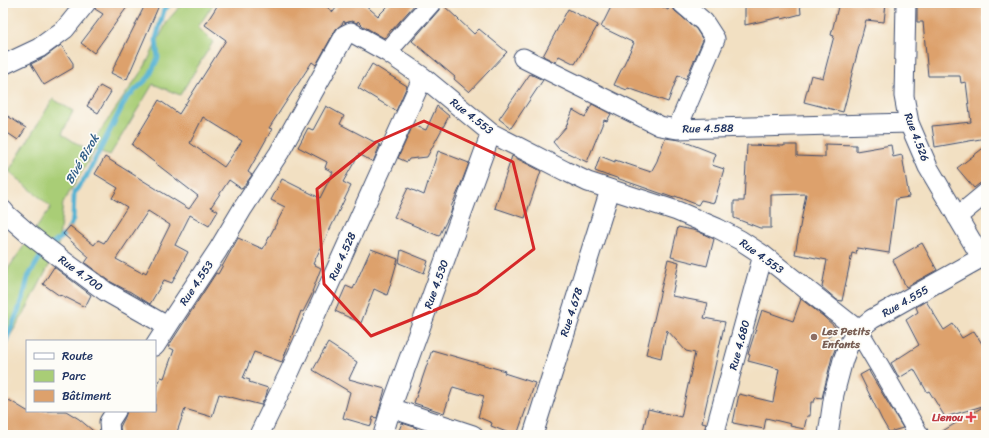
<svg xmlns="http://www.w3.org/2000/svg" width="989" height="438" viewBox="0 0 989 438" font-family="Sriracha,sans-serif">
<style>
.green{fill:#a9cd76;stroke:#627e6a}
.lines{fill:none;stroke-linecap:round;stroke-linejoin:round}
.stream{stroke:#54b2d3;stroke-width:5}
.building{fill:#dda16c;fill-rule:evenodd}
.minor-casing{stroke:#3b4a6d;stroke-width:21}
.minor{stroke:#fff;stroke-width:19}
.marked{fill:none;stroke:#d62828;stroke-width:3;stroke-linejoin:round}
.education-dot{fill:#8d6e63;stroke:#fdfcf7;stroke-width:1.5}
.health-dot{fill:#e0444e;stroke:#fdfcf7;stroke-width:1.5}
.labels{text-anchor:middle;stroke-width:3.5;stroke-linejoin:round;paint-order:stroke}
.street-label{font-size:11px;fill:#1b2f5e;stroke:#fdfcf7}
.education-label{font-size:11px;font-weight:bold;fill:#785e54;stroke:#fdfcf7;text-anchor:start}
.health-label{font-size:11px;font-weight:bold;fill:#be3a42;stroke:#fdfcf7;text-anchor:end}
.water-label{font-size:12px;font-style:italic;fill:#2f5d87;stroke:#fdfcf7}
</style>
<rect width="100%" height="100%" fill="#fdfcf7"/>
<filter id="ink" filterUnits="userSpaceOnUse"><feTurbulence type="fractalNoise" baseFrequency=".025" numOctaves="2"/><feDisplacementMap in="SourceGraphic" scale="8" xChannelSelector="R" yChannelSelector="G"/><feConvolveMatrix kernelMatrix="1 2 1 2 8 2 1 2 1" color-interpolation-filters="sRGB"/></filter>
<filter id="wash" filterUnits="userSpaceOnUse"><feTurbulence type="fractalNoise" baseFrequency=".012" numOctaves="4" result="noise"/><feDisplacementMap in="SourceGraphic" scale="16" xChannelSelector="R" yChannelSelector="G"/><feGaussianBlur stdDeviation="0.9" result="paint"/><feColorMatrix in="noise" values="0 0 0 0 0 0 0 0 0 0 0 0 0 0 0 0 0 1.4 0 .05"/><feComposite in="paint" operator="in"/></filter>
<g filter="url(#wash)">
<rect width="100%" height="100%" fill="#f2e0c2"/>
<path class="green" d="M183,3H214L198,27L213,42L180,95L153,84L110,155L95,150L63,203L58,248L25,312L3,347V276L51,207L9,171L53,99L73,111L62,134L87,150L145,66L168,20Z"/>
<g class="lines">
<path class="stream" d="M50,246L67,233L73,219L74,193L86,177L126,99L149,77L158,58L156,39L164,10L171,3
M3,348L23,299L28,277L44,251"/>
</g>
<g id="blocks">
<path class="building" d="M97,3H130L94,53L81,43L103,14L95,9Z
M146,3H160L127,79L126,78L125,80L111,73Z
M219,3H322L333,12L340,3H363L378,16L391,3H416L392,30V29L384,38L363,26L358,21L357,23L352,21L345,23L344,21L342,24L336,29L316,65L312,62L269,128L272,129L248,172L252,175L242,189L229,180L211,207L218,211L209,226L190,215L175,245L188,252L172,283L164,280L150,304L129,291H128L111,282L85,263L89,257L63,234L70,226L94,245L98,240L104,243L127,207L112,198L118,188L95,174L105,157L189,209L198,196L132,145L159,100L179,114L226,40L205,25ZM203,117L242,141L224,167L190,143ZM148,211L170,225L146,273L143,271L142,273L116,259Z
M613,3H656L668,10L671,4L672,7L675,11L696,29L703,40L686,79L678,75L668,102L628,88L627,90L614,85L634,43L601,27Z
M745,3H800L801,14L782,19L781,17L745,25Z
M839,3H886L884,22L866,20L849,85H850L843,112L804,102L811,75L823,78L834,36L831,35Z
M917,3H982L986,50V138L935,147L932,126L971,122L966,82L961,83L960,76H928L923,22H917Z
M442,4L474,34L479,29L507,52L469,92L454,79L455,77L412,41L439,10Z
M568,9L598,25L575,64L559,56L555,62L543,56Z
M61,45L73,63V68L44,85L31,64L45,57Z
M372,64L407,86L396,111L358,88Z
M530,74L543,80L511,128L499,119Z
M100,86L111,92L98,113L87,106Z
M592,104L611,114L607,121L604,120L587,162L559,149L553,142L566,127L573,110L585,117Z
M326,106L344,116L340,124L380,145L373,162L359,154L343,182L351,186L313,264L321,268L312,292H313L303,312L301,311L282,362L254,352L243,378L250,380L249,382L268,388L266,396L261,405L219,394L212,417L185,409L176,435H121L120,427L125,417L127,411H155V393L161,377L164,378L174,350L168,347L216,273L218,274L238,238L263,249L285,207L271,200L282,179L320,198L333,172L325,168L327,162L298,147L308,128L313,130Z
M437,106L449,116L427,157L409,159L407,162L398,158L413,125L426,130Z
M3,113L26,128L18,140L3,130Z
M665,138L680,140L716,154L712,165L724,169L714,203L701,200L698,205L675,196L674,198L634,184L608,175V176L595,171L600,156L615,162V160L651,172L657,161Z
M825,144L856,145V151L891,145L893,157L902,155L909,197L896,199L889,253L857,248L856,254L852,253L842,301L837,300L822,287L827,260L795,254L806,194L771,195V228H760L734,218V201H744L747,145L784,146V145H797V156L825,157Z
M986,146V182L979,184L974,188L957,168Z
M438,151L469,163L459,189L451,207L452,208L451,212L439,236L394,217L408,188L424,195Z
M512,156L541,171L525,218L495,208Z
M678,227L697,231L714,239L707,266L671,257Z
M922,243L937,270L906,287L893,260Z
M371,249L398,259L391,283L387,295L374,289L361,323L335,311L346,286L353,289Z
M401,250L428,261L424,273L399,263Z
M668,259L679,262L672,296L708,303L704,318L725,322L702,423L706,424L703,435H642L648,409L681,417L695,353L686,351L667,330L661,358L646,354Z
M54,267L91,295L85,307L61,295L60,296L43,284Z
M801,299L823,316L836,328L826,340L838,342L832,357L822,398L816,397L814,402H811L810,416H807L804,429L790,426L791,424L766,418L764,429L733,423L739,394L773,402L779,369L748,361L750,355L748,354L762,310L793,321Z
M926,301L944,330L953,324L962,338L974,331L986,350V405L945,417L929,391L927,392L914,369L899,378L891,363L919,345L906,320L918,312L916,307Z
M328,343L357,362L349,379L385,389L377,418L373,417L371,426L343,418L350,392L313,370Z
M432,350L505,371L504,373L535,383L517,435H514L491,426L492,423L478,417L484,396L453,387L444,413L414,403Z
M869,370L870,373L903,428L889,432L882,420L860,375Z
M9,400L27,411H66L79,419L98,435H3V409Z
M986,405V435H936Z
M402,423L417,428L414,435H397Z"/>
</g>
</g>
<g filter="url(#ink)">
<use href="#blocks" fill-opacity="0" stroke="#3b4a6d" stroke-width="1"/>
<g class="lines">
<g class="minor-casing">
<path id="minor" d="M906,3L904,96L909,123L928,167L981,257
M387,52L431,3
M523,58L660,126L677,129L909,123
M3,65L39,48L65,29L86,3
M677,129L715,39L704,22L682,3
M3,210L7,215L30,235L68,264L105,291L167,326
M957,217L986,193
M155,346L173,318L218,250L243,208L279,153L345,35L351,32L387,52L423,77L491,133L565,171L588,182L677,211L717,228L740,240L763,255L858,330L880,367L919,435
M391,408L473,435
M110,435L109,422L116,411
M259,435L291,369L423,77
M383,435L391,408L491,133
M533,435L610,190
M714,435L763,255
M828,435L834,394L843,360L849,344L858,330L872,319L888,310L986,255"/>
</g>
<use href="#minor" class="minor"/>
</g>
</g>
<path class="marked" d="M424,121L513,162L534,249L477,293L371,336L324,284L317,189L376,142Z"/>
<circle class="education-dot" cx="814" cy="337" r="4"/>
<path class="health-dot" d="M969 411h4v4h4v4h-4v4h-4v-4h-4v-4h4z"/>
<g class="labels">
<g class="street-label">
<text transform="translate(472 116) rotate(38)" y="4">Rue 4.553</text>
<text transform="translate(708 128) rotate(-1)" y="4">Rue 4.588</text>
<text transform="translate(917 137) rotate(69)" y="4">Rue 4.526</text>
<text transform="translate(342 256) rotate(-66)" y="4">Rue 4.528</text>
<text transform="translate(762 256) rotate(36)" y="4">Rue 4.553</text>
<text transform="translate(81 273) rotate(36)" y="4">Rue 4.700</text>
<text transform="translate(196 283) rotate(-56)" y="4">Rue 4.553</text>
<text transform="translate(436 284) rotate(-70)" y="4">Rue 4.530</text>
<text transform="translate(905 301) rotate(-30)" y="4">Rue 4.555</text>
<text transform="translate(571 312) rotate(-72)" y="4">Rue 4.678</text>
<text transform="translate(739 345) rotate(-75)" y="4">Rue 4.680</text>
</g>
<g class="education-label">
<text x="822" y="335">Les Petits<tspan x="822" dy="13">Enfants</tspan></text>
</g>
<g class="health-label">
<text x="963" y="421">Lienou</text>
</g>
<g class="water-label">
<text transform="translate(82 159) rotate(-60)" y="4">Bivé Bizok</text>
</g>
</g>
<rect width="989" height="438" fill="none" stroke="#fdfcf7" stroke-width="16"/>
<rect x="26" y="340" width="130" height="72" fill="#fdfcf7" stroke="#a3aaba"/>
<rect x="34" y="353" width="20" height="6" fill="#ffffff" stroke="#a3aaba"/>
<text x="62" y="360" font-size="12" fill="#1b2f5e">Route</text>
<rect x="34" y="370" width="20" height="12" fill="#a9cd76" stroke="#a3aaba"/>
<text x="62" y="380" font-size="12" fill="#1b2f5e">Parc</text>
<rect x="34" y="390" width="20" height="12" fill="#dda16c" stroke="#a3aaba"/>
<text x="62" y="400" font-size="12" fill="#1b2f5e">Bâtiment</text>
</svg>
